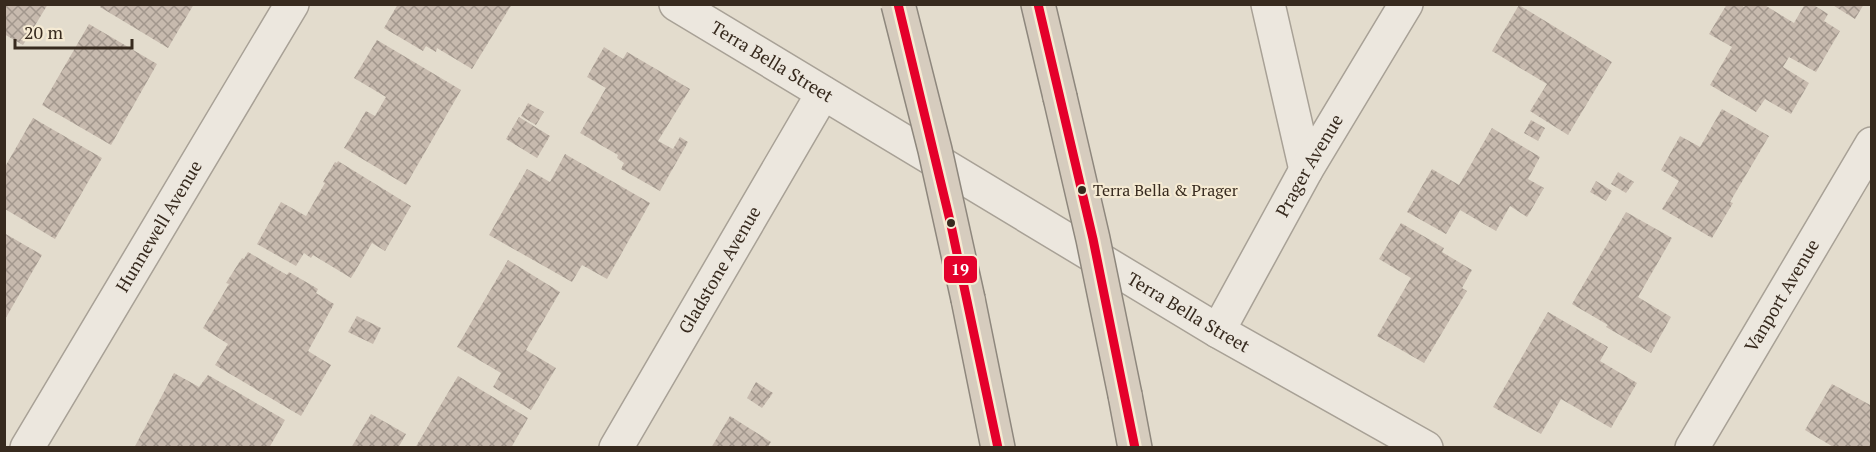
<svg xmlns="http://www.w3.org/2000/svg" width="1876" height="452" viewBox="0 0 1876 452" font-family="'PT Serif',serif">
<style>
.building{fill:url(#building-cross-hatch)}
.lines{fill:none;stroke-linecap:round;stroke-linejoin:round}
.minor-casing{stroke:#a8a196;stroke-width:36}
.tertiary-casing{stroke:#a8a196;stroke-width:36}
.motorway-casing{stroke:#8e877d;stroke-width:36}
.minor{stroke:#ece7de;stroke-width:33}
.tertiary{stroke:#ece7de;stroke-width:33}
.motorway{stroke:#d6ccbe;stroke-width:33}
.motorway-bridge-casing{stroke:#8e877d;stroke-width:36;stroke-linecap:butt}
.motorway-bridge{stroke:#d6ccbe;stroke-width:33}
.bus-1-casing{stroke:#f5ead3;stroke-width:14}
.bus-1{stroke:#e4002b;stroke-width:9}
.bus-dot{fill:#372a1e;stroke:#f5ead3;stroke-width:2}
.labels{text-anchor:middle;stroke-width:4.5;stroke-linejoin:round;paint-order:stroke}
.bus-label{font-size:16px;fill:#372a1e;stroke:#f5ead3;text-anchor:start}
.street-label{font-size:18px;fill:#372a1e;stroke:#f5ead3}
.line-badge{stroke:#f5ead3;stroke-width:2}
.badge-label{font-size:16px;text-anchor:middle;font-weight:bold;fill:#fff}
</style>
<defs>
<pattern id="building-cross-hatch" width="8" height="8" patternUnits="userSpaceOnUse" patternTransform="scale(1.5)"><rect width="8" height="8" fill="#c7baae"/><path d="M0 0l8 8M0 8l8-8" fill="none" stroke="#a2978d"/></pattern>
</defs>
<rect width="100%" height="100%" fill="#e3dccd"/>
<path class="building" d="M4,4H48L23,45L4,34Z
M102,4H194L168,48L100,7Z
M398,4H512L472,69L437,48L436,52L426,46L423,51L384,28Z
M1727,4H1740L1744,7L1746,4H1763L1794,23L1805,4H1812L1828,14L1824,21L1840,31L1816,72L1789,57L1783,67L1809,83L1791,114L1765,99L1756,112L1710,85L1732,47L1709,34Z
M1831,4H1864L1855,19Z
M1519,5L1612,62L1568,135L1530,111L1547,84L1492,51Z
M89,24L157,64L111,145L42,105Z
M377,40L461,90L406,185L344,148L366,111L375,116L386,97L354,78Z
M604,47L623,59L627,52L690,89L658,141L673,149L680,137L688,142L660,191L621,169L624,163L617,158L618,155L580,133L606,88L587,77Z
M528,103L544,112L536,125L521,116Z
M1722,109L1769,136L1730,202L1733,203L1712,238L1662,209L1679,181L1661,170L1680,136L1700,147Z
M519,117L550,136L537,158L506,139Z
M33,118L102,158L55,239L5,209V167Z
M1531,120L1545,128L1538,141L1524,133Z
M1492,128L1540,157L1528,179L1544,188L1527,217L1510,206L1496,231L1460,210L1446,234L1407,212L1432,169L1459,185Z
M565,154L650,203L607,279L582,265L572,282L489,235L527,169L550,182Z
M338,161L411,206L385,251L372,243L351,278L313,255L311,258L304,253L296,266L257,244L281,202L306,216L325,183L323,182L335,162L337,163Z
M1618,172L1634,182L1626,193L1611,184Z
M1596,181L1612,191L1606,201L1590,192Z
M1626,212L1672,238L1638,297L1671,317L1651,353L1606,327L1608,325L1572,304Z
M1401,223L1444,248L1442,252L1472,270L1462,288L1467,291L1424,363L1377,336L1411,278L1379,259Z
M4,233L42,255L4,321Z
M248,252L287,275L289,272L318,289L316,293L334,304L308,351L331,365L301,416L215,365L228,344L203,328L229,284L226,283L242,258L244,259Z
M508,260L560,292L526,350L556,368L531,410L493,387L501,373L457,347Z
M1548,312L1608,347L1600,361L1637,383L1611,428L1561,399L1541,434L1493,407Z
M357,316L381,328L373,344L348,332Z
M174,373L199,387L208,375L285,420L269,448H134Z
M458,376L528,418L511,448H415Z
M756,382L773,393L762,408L747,398Z
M1832,384L1872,406V448H1835L1805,430Z
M371,414L406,434L398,448H351Z
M730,416L771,442L767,448H711Z"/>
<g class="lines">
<g class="minor-casing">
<g id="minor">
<path d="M1268,4L1306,170"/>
<path id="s1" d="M1218,331L1306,170L1406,4"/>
<path id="s2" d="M27,448L292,4"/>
<path id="s3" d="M616,448L823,93"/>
<path id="s4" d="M1692,448L1872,144"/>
</g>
</g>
<g class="tertiary-casing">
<g id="tertiary">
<path id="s5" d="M676,4L1218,331L1426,448"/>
</g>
</g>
<g class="motorway-casing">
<path id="motorway" d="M1038,4L1060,97
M968,299L998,448
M1125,395L1135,448"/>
</g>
<use href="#minor" class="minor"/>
<use href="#tertiary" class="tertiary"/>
<use href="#motorway" class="motorway"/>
<g class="motorway-bridge-casing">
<path id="motorway-bridge" d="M898,4L935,150L968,299
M1060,97L1093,239L1125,395"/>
</g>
<use href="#motorway-bridge" class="motorway-bridge"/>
<g class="bus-1-casing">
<path id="bus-1" d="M898,4L951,225L998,448
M1038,4L1093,239L1135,448"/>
</g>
<use href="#bus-1" class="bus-1"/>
</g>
<g class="bus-dot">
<circle cx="1082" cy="190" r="5"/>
<circle cx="951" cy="223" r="5"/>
</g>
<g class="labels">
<g class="bus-label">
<text x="1093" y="196">Terra Bella &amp; Prager</text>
</g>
<g class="street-label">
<text dy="6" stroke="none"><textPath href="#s5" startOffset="112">Terra Bella Street</textPath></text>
<text dy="6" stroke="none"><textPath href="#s1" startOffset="189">Prager Avenue</textPath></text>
<text dy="6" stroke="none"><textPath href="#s2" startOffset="258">Hunnewell Avenue</textPath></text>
<text dy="6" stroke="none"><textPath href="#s3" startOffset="206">Gladstone Avenue</textPath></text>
<text dy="6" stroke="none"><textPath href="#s4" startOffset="177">Vanport Avenue</textPath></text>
<text dy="6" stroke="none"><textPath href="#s5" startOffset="598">Terra Bella Street</textPath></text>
</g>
</g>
<rect class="line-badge" x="943" y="255" width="35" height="29" rx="6" fill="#e4002b"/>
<g class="badge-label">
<text x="960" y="275">19</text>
</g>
<rect width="1876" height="452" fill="none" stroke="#372a1e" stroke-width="12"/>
<path d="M15 39v9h117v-9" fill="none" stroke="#372a1e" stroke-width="3"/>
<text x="24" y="39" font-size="18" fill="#372a1e" stroke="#f5ead3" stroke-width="4.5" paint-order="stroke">20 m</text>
</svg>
